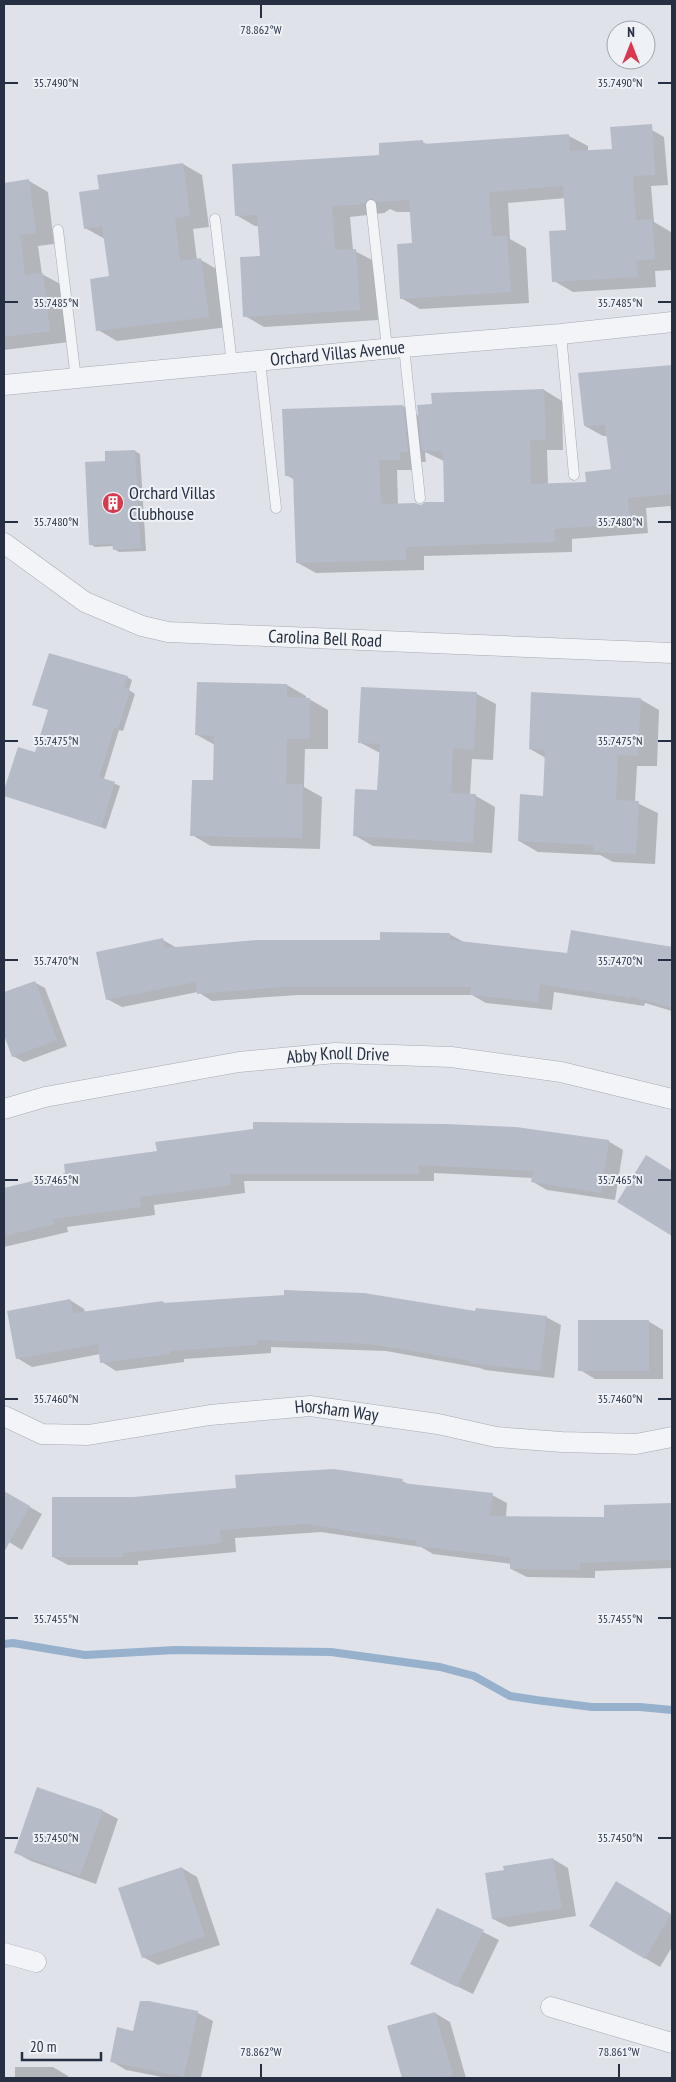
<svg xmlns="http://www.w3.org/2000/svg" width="676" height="2082" viewBox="0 0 676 2082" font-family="'PT Sans Narrow',sans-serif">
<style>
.shadow{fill:#0003;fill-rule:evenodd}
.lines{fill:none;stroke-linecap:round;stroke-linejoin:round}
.stream{stroke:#97b0cc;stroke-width:8}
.building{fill:#b6bcc7}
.service-casing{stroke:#a4aab4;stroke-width:11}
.minor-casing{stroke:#a4aab4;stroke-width:21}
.service{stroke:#f2f4f7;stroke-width:10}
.minor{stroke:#f2f4f7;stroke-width:20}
.ticks{fill:none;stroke:#263042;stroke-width:2}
.labels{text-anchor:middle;stroke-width:4;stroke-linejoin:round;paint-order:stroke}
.street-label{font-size:18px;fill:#263042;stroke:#eef2f7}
.poi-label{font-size:18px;fill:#263042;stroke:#eef2f7;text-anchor:start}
.ticks-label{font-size:12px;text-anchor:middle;fill:#263042;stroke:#eef2f7;stroke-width:4;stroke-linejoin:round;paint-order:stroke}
</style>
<rect width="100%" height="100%" fill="#dfe3e9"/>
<path class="shadow" d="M645,126L664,137L668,185L651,186L654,222L671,232L672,250V270L655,271L656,287L573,292L554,281L568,231L566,198L508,203L510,239L526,248L529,303L420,309L401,298L413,244L411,212H397L390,209L384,213L350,217L353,250L374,261L378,320L264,327L245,316L261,257L259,226H255L236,215L381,156L422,142L429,145L569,136L588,146V151L613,150Z
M183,164L202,175L209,227L193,229L197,260H201L220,271L228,327L117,341L98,330L110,277L105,239L85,228L100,190Z
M29,181L48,192L54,244L38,246L42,274L62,285L69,342L4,350V184Z
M672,366V515L670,506L646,508L648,533L572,539V552L424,556V570L316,573L298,563L295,480L286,475L403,406L419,416L544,390L562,401L563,450H547L548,485L587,483L612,470L607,436H603L585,426L579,374ZM425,452L444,461L445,503L420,506L398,505L397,470H418V462H426Z
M135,451L140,454L146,551L119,552L114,549V546L95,547L90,544L106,462V453Z
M127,677L132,680L129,690L135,694L123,731L119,730L104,779L120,786L106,829L4,795L19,748L35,754Z
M287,685L306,696V699H309L328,710V749H305L304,787L322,797L320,849L211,846L192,835L214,782L215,745L197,735Z
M362,688L477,694L496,704L493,760L472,759L470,795L476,796L495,807L492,853L373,846L354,835L378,791L380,753L359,742Z
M640,699L659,710L657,766H637L635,802L658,813L655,864L613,862L600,855L538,852L519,841L545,797L546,758L530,749Z
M572,932L672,947V1011L645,1003L644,1006L554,992L552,1010L486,1003L472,995H298L212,1001L198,992L122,1007L107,999L163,940L177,948L381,941L449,934L464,942L568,955Z
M34,982L45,988L67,1046L24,1062L13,1056L4,1031V994Z
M608,1141L623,1150L615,1200L547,1190L533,1182V1178L434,1173V1181H244L245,1193L154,1205L155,1215L67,1227L68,1232L4,1247V1189L67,1174Z
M647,1157L672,1172V1235L655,1224Z
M70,1300L84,1309L85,1312L163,1302L167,1304L477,1313L546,1317L561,1325L554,1378L485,1370L480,1368L386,1351L271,1347V1353L184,1359V1362L116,1371L102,1362L100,1354L32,1367L17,1358Z
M648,1321L663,1330V1379H595L580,1370Z
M402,1481L410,1485L492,1495L507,1503L506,1517L605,1518L672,1504V1568L595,1571V1578L527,1577L511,1569V1564L433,1554L421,1547L321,1532L235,1538L236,1552L138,1561V1565H68L53,1557L133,1499Z
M4,1492L42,1514L22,1550L4,1539Z
M103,1811L118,1819L96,1884L31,1861L16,1853Z
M553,1859L568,1868L576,1916L509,1927L493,1919L505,1871Z
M182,1868L197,1877L220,1945L158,1965L143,1957Z
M616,1883L672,1916V1947L660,1967L591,1926Z
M437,1909L499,1940L473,1994L411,1964Z
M149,2002L198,2013L213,2021L201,2078H167L126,2070L111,2061L134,2032Z
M435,2013L450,2022L466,2078H403L388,2026Z
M15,2067H53L68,2076V2078H15Z"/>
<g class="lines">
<path class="stream" d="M4,1644L13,1643L85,1655L175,1650L331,1652L440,1667L474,1676L510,1696L536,1700L592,1707H640L672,1710"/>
</g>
<path class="building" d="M652,124L655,175L633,176L636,220L652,219L655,259L636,261L638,277L552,282L549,231L566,230L563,186L510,190V191L489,192L492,236H507L511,292L400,299L397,244L412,243L409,200L377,202L371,198L365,203L356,205L332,206L335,250L356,249L360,310L243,317L240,257L260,256L257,215L235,216L232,164L379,155V143L423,140V144L569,134L570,151L612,149L610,127Z
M183,163L190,216L175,218L180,261L201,258L209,317L96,331L90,279L109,276L102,226L84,229L79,192L99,189L97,175Z
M29,179L36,233L20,235L25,275L43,273L50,331L4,337V183Z
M672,365V494L628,498L630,523L554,529L555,542L406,547V560L296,563L293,476H285L282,409L403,405L408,452H400V460H379L381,504L415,503L421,505L425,502H444L443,451H422L417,405L432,404L431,393L544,389L546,440H530L531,484L586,482L585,472L611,469L605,425L584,426L578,373Z
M135,450L141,548L113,550L112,544L89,545L85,462L105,461V451Z
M49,653L128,676L124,687L130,690L118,729L114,728L99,777L115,782L101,827L4,796V790L18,747L35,752L48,710L32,705Z
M197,682L287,684V697L310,698L309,739H287L286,784H303L302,838L190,836L192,780H213L214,736L195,735Z
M361,687L477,692L474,750L453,748L451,793L476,794L473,843L353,836L355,789L377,790L380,744L358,743Z
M531,692L641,698L638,756L618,755L616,800L639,801L636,854L593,852V845L518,841L520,794L543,796L545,750L529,749Z
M571,930L672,947V1008L630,996V998L540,984L538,1002L470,995L471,987H282L197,994L196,982L106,1000L96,952L163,938L165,948L256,940H380V932L450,933V940L567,953Z
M35,981L57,1040L12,1057L4,1035V992Z
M253,1122L446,1124L516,1127L609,1140L601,1193L531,1182L533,1171L419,1165V1174H230L231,1185L140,1197L141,1207L53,1219L55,1224L4,1236V1188L65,1173L64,1164L157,1151L155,1142L253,1129Z
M646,1155L672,1171V1236L617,1202Z
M284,1290L364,1293L475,1311L476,1308L547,1316L540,1371L469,1363L470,1361L370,1344L257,1340V1345L170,1351V1354L100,1363L98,1344L16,1359L7,1311L70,1299L73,1313L163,1301V1303L284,1295Z
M578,1320H649V1371H578Z
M334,1469L403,1479L402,1483L493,1493L490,1516L604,1517V1505L672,1503V1560L580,1563V1570L510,1569V1557L416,1546L417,1541L305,1524L220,1530L221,1543L123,1553V1557H52V1497H133L236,1488L235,1475Z
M4,1491L30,1506L4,1552Z
M37,1787L103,1810L80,1876L14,1853Z
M553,1858L562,1908L492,1919L485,1873L504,1870L503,1866Z
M182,1867L205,1936L142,1958L118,1888Z
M616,1881L671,1914L645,1959L589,1926Z
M437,1908L484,1930L457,1987L410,1964Z
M140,2001H149L198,2011L184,2077L110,2062L117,2027L133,2031Z
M435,2012L453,2075L441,2078H402L387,2026Z"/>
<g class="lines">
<g class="service-casing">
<path id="service" d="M371,205L387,348
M215,219L232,364
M58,230L76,379
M561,334L574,475
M404,347L420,498
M260,361L276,508"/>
</g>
<g class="minor-casing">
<g id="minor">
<path id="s1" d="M4,385L404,347L561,334L672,322"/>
<path id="s2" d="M4,543L85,602L142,626L168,632L672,653"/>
<path id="s3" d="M4,1109L45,1097L239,1062L335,1053L451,1057L561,1072L672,1099"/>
<path id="s4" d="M4,1416L42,1434L88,1435L210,1415L310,1406L438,1424L496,1437L562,1442L636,1444L672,1437"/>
<path d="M4,1953L36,1962"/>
<path d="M551,2007L672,2043"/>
</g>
</g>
<use href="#service" class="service"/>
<use href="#minor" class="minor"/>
</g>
<path class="ticks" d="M261,5V18M5,83H18M658,83H671M5,302H18M658,302H671M5,522H18M658,522H671M5,741H18M658,741H671M5,960H18M658,960H671M5,1180H18M658,1180H671M5,1399H18M658,1399H671M5,1618H18M658,1618H671M5,1838H18M658,1838H671M261,2064V2077M619,2064V2077"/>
<defs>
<g id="building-disc" transform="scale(1.125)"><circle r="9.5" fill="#d9394e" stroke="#eef2f7"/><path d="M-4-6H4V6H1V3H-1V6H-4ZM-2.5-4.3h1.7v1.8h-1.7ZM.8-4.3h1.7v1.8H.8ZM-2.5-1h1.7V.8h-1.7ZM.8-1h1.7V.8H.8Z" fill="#fff"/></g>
</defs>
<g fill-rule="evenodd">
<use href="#building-disc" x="113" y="503"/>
</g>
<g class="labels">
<g class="street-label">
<text dy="6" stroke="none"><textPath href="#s1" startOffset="335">Orchard Villas Avenue</textPath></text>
<text dy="6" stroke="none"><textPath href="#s2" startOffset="346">Carolina Bell Road</textPath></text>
<text dy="6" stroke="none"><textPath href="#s3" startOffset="339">Abby Knoll Drive</textPath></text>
<text dy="6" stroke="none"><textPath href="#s4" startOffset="339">Horsham Way</textPath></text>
</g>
<g class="poi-label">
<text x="129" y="499">Orchard Villas<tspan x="129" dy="21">Clubhouse</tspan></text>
</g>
</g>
<g class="ticks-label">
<text x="261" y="34">78.862°W</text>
<text x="56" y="87">35.7490°N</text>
<text x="620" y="87">35.7490°N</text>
<text x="56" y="307">35.7485°N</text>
<text x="620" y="307">35.7485°N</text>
<text x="56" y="526">35.7480°N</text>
<text x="620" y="526">35.7480°N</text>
<text x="56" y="745">35.7475°N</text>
<text x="620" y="745">35.7475°N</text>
<text x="56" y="965">35.7470°N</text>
<text x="620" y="965">35.7470°N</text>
<text x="56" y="1184">35.7465°N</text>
<text x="620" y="1184">35.7465°N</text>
<text x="56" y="1403">35.7460°N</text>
<text x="620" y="1403">35.7460°N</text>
<text x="56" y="1623">35.7455°N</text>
<text x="620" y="1623">35.7455°N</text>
<text x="56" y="1842">35.7450°N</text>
<text x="620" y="1842">35.7450°N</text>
<text x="261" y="2056">78.862°W</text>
<text x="619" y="2056">78.861°W</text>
</g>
<rect width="676" height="2082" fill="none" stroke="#263042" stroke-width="10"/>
<g transform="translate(631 45)"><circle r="24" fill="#eef2f7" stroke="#9ea4af"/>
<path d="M0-4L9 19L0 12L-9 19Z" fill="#d9394e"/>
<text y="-8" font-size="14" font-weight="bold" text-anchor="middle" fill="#263042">N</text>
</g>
<path d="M22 2052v8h79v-8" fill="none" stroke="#263042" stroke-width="2.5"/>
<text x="30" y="2052" font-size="15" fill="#263042" stroke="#eef2f7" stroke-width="4" paint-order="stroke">20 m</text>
</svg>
